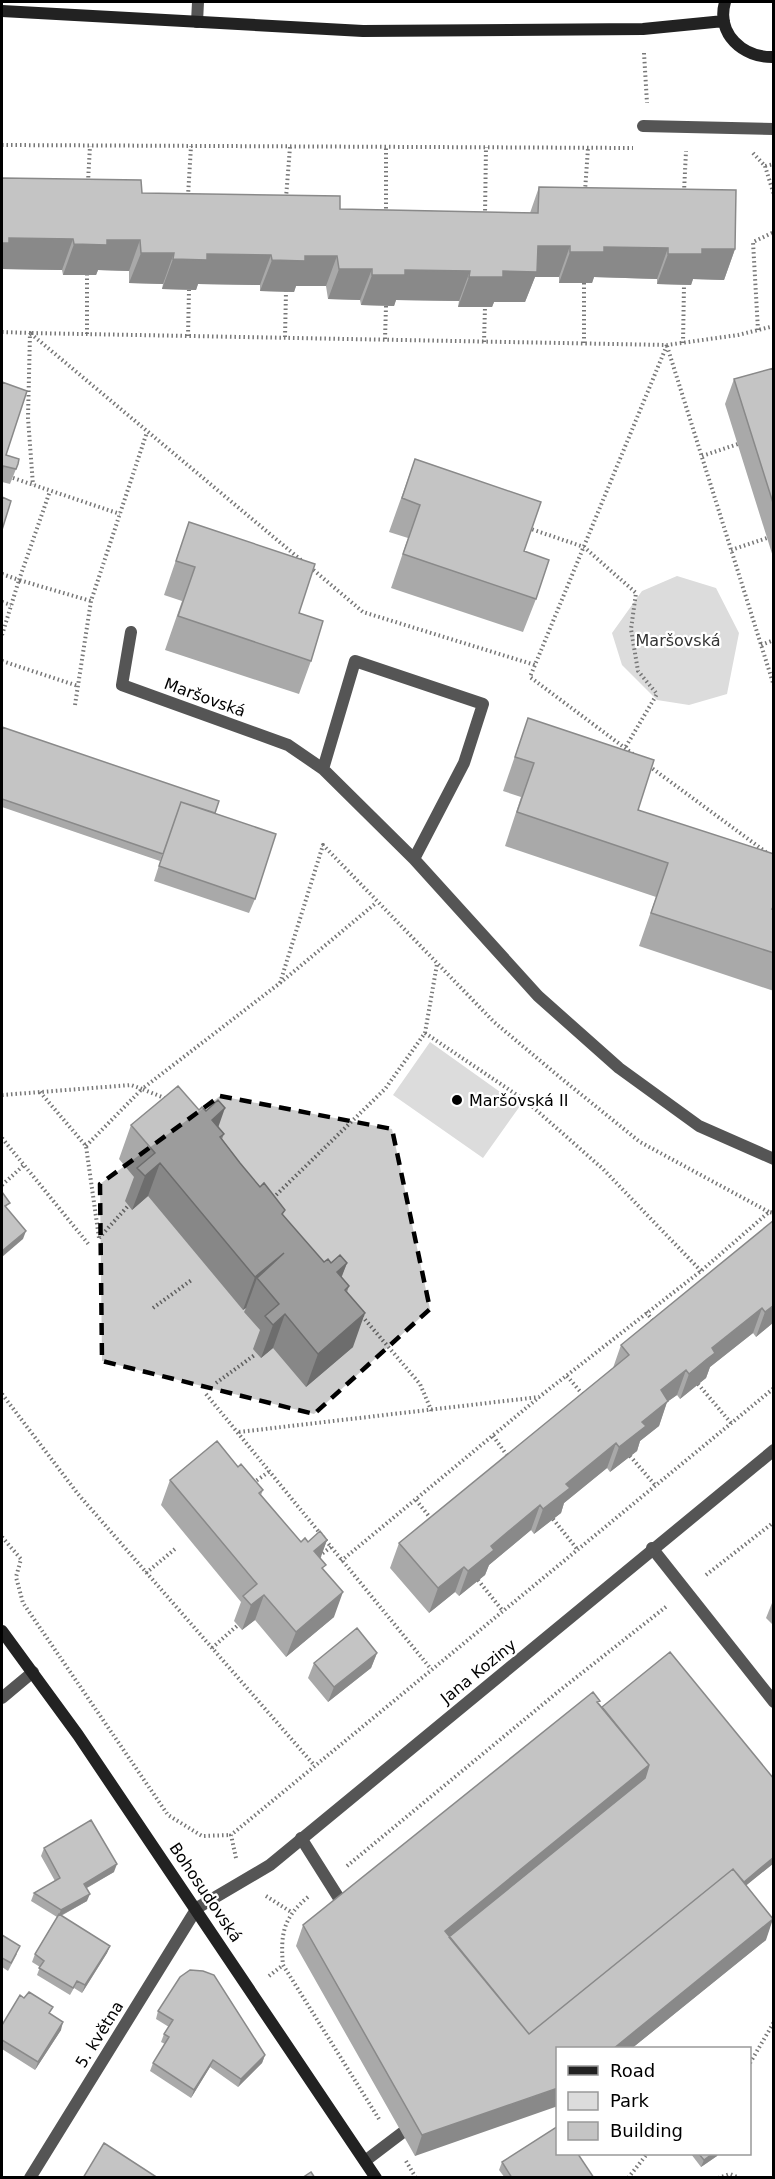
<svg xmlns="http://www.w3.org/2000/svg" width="775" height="2179" viewBox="0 0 775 2179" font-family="'DejaVu Sans',sans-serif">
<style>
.green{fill:#dcdcdc}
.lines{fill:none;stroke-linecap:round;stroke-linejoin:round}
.path{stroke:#777;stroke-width:4;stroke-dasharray:1.5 3;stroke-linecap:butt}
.lane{stroke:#555;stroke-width:12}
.street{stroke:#555;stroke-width:12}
.secondary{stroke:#222;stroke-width:12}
.wall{fill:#a9a9a9}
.shaded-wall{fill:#898989}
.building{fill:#c4c4c4;stroke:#898989;stroke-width:1.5}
.marked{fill:#000;fill-opacity:0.2;stroke:#000;stroke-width:4.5;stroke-dasharray:12 8;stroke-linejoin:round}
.poi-dot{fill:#000;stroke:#fff;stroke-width:2}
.labels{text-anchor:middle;stroke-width:4.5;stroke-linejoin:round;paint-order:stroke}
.park-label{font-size:16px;fill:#333;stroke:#fff}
.street-label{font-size:16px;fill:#000;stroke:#fff}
.poi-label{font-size:16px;fill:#000;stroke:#fff;text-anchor:start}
</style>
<rect width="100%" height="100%" fill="#fff"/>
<path class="green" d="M677,576L716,588L739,633L727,694L689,705L657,700L622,665L612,633L642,591Z
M430,1042L520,1106L483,1158L393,1095Z"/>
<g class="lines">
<path class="path" d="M644,53L647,103
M2,145L633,148
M753,153L765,166L774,164
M765,166L774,195
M88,182L90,146
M585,191L588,148
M684,192L686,151
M188,196L191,146
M286,198L290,147
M386,213V147
M485,215L486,147
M758,330L753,242L774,232
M2,332L30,333L28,418L33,485
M87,334V275
M188,336L189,290
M285,337L286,291
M385,339L386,306
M484,342L485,307
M584,343V283
M683,343L684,285
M667,346L774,686
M702,456L738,444
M13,478L120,514
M528,528L584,547L636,593L631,629L638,671L657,694L625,748
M731,550L767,538
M301,560L30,333L667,345L738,335L774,326
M310,567L363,612L535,665
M2,574L19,580L50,491
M2,602L11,605
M2,635L19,580L91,601
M761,645L774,640
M2,661L78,686
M75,705L91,601L147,432
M633,754L530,677L667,345
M649,766L774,858
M280,983L323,845L494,1022L562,1079L640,1142L769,1212
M425,1033L526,1101L603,1169L701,1271
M40,1092L86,1146L99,1238
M2,1095L131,1085L142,1089L280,983L376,903
M2,1138L90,1246
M86,1146L142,1089L167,1099
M2,1185L24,1165
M273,1198L385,1089L425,1033L437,964
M99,1238L128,1206
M153,1308L193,1279
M646,1312L655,1323
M362,1316L420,1384L432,1412
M567,1376L584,1396
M216,1383L256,1354
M698,1384L731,1423
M2,1394L78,1494L314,1765
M206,1394L431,1669
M239,1432L539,1397L701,1271L769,1212L774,1213
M493,1436L509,1458
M630,1456L655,1485
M253,1483L270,1471
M416,1500L432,1520
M553,1519L577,1549
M2,1537L21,1559L16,1577L23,1603L168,1815L202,1836L231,1835
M319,1556L331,1547
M341,1561L537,1399
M146,1573L175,1549
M706,1575L774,1522
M478,1580L502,1610
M212,1648L238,1625
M236,1858L231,1835L774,1388
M347,1866L559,1691L667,1606
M266,1896L291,1912
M308,1897C284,1917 280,1933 283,1965L379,2119
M269,1976L283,1965
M750,2063L774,2022
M406,2161L416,2178
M628,2178L647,2154
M718,2178L730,2174L740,2178"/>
<path class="lane" d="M197,22L198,2
M643,126L774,129
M652,1548L774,1702
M301,1838L347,1911
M365,2161L415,2123"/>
<path class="street" d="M131,632L122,685L288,745L323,769L414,859L538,996L619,1068L699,1126L774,1159
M323,769L355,661L483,704L464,763L414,859
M2,1698L33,1672
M30,2178L197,1908L270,1865L774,1450"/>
<path class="secondary" d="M725,2C716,34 743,58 774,57
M2,11L363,31L643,29L724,21
M2,1631L78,1735L376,2178"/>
</g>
<path class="wall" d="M539,187L735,249L724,280L693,279L691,285L657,284V279L594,277L592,283H559V277H535L525,302H494L492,307H458L459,301L396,300L394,306L361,305L360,300L328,299L326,286H296L294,292L260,291V285L198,284L196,290L162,289L163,284L129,283V271L98,270L96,275H63L62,270L2,269L142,193L340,209L530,213Z
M774,368V560L725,404L734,379Z
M2,382L6,455L18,464L10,484L2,482Z
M415,459L524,551L536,599L523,632L391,588L408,538L389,532Z
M189,522L299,613L311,661L299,694L165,650L182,601L164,595Z
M528,718L638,810L774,909V991L639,946L656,897L505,846L521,797L503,791Z
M2,727L215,813L255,899L249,913L154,881L167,840L160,861L2,807Z
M199,1110L206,1111L224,1134L222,1139L240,1163L283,1216L324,1262L347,1263L341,1277L349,1286L347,1292L353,1347L306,1387L273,1348L261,1358L253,1349L260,1330L244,1312L246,1308L243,1310L148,1196L132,1210L125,1201L134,1177L119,1159L131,1125Z
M774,1220V1322L756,1337L753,1333L710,1367L706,1378L680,1399L677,1395L667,1402L659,1426L640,1441L637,1451L610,1472L607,1468L564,1503L561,1513L534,1534L531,1530L489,1565L485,1575L459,1596L455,1592L429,1613L390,1568L399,1543L613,1368L621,1345Z
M238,1467L263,1490L261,1495L301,1542H308L327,1540L320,1558L324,1571L334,1617L286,1657L255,1620L242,1630L234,1621L241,1602L161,1505L170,1480Z
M774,1602V1626L766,1618L772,1603Z
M377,1653L371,1668L328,1702L308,1678L314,1663Z
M599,1703L602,1707L774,1779V1863L746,1885L766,1940L631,2049H558L415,2156L296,1946L303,1925Z
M44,1848L114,1872L87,1888V1901L61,1916L110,1946L107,1953L82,1993L74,1988L70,1995L37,1975L40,1967L32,1962L35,1954L57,1917L31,1901L34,1893L55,1881L41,1856Z
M2,1935L17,1954L8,1971L2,1967Z
M158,2011L265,2055L262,2063L238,2087L210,2067L191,2098L150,2071L153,2063L165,2044L161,2042L164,2034L169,2027L156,2019Z
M50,2014L61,2030L35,2070L2,2049V2025Z
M691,2154H718L717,2156L701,2167Z
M502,2162L594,2178H505L499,2170Z"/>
<path class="shaded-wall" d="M9,238L73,239L62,270L2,269V243Z
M107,240H140L129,271L98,270L96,275H63L74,244Z
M538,246H570L559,277H535L525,302H494L492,307H458L469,277Z
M604,247L668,248L657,279L594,277L592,283H559L570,252Z
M702,249H735L724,280L693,279L691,285L657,284L668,254Z
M141,253H174L163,284L129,283Z
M207,254L271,255L260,285L198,284L196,290L162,289L173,259Z
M305,256H337L326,286H296L294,292L260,291L272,260Z
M339,269H372L360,300L328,299Z
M405,270L470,271L459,301L396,300L394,306L361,305L372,275Z
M225,1108L213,1142L212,1120Z
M160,1163L148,1196L132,1210L145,1176Z
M26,1231L23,1239L2,1257V1251Z
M284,1253L257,1278L246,1308L243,1310L255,1277Z
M347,1263L334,1297L337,1272Z
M774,1305V1322L756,1337L765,1312Z
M762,1308L753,1333L710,1367L706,1378L680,1399L689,1374L712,1348Z
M365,1313L353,1347L306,1387L318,1354Z
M285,1314L273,1348L261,1358L273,1325Z
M686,1370L677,1395L667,1402L659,1426L640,1441L637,1451L610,1472L619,1447L642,1422L661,1390Z
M616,1443L607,1468L564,1503L561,1513L534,1534L543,1509L566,1484Z
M540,1505L531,1530L489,1565L485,1575L459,1596L468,1571L491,1546Z
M327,1540L318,1565L314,1551Z
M464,1567L455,1592L429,1613L438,1588Z
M343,1592L334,1617L286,1657L296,1632Z
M264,1595L255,1620L242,1630L251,1605Z
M377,1653L371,1668L328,1702L334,1687Z
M649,1765L642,1786L443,1947L445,1931Z
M774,1857V1863L732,1897L735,1889Z
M117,1864L114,1872L81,1891L84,1884Z
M90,1894L87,1901L58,1917L61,1910Z
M773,1919L766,1940L631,2049H613Z
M110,1946L107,1953L82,1993L85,1985Z
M63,2022L61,2030L35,2070L38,2062Z
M265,2055L262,2063L238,2087L241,2079Z
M213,2060L210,2067L191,2098L194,2090Z
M558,2088V2106L415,2156L422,2135Z
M712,2154H718L717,2156L701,2167L704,2160Z"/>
<path class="building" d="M2,178L141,180L142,193L340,196V209L538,213L539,187L736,190L735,249H702V254H668V248L604,247V252H570V246H538L537,272L503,271V277H469L470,271L405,270V275H372V269H339L337,256H305V261L272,260L271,255L207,254V260L173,259L174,253H141L140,240H107V245L74,244L73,239L9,238V243H2Z
M774,368V506L734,379Z
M2,382L27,391L6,455L19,459L18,464L16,469L3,466L2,471Z
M415,459L541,502L524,551L549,560L536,599L403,554L420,505L402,498Z
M2,497L11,501L2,530Z
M189,522L315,564L299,613L323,621L311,661L178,616L195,567L176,561Z
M528,718L654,760L638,810L774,854V905L772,909H774V953L651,913L668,863L517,812L534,763L515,757Z
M2,727L219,801L215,813L181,802L163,854L2,799Z
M181,802L276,834L255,899L159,866Z
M178,1086L199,1110L202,1107L206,1111L218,1100L225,1108L212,1120L224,1134L220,1137L240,1163L260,1187L264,1183L285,1210L282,1214L324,1262L328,1259L331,1263L340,1255L347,1263L337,1272L349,1286L345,1290L365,1313L318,1354L285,1314L273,1325L265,1316L279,1304L257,1278L284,1253L255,1277L160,1163L145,1176L137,1168L155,1153L131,1125Z
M2,1192L10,1203L5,1206L26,1231L2,1251Z
M774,1220V1305L765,1312L762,1308L712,1348L715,1353L707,1359L689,1374L686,1370L661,1390L668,1401L642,1422L646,1426L619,1447L616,1443L566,1484L570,1488L543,1509L540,1505L491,1546L494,1550L468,1571L464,1567L438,1588L399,1543L629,1355L621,1345Z
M217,1441L238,1467L241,1464L263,1490L259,1493L301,1542L305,1538L308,1542L320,1531L327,1540L314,1551L326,1565L322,1568L343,1592L296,1632L264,1595L251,1605L243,1596L257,1584L170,1480Z
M357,1628L377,1653L334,1687L314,1663Z
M670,1652L774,1779V1857L744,1882L733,1869L529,2034L449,1937L645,1778L649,1765L602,1707Z
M593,1692L600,1701L597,1702L649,1765L445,1931L529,2034L733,1869L773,1919L613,2049H558V2088L422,2135L303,1925Z
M91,1820L117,1864L84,1884L90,1894L61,1910L34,1893L60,1878L44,1848Z
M59,1914L110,1946L85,1985L77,1981L73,1988L39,1968L44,1961L35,1954Z
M2,1935L20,1946L11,1963L2,1958Z
M190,1970L203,1971L214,1975L265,2055L241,2079L213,2060L194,2090L153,2063L169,2037L164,2034L173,2020L158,2011L180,1977Z
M29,1992L53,2007L49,2013L63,2022L38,2062L2,2040V2025L20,1995L24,1998Z
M558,2126V2154H578L594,2178H512L502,2162Z
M104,2143L158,2178H83Z
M699,2154H712L704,2160Z
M311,2172L315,2178H302Z"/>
<path class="marked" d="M220,1096L392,1129L430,1309L314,1414L102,1361L100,1184Z"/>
<circle class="poi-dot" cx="457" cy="1100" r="6"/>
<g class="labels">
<g class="park-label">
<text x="678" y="646">Maršovská</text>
</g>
<g class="street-label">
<text transform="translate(205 697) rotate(20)" y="6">Maršovská</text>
<text transform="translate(478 1671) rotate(-39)" y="6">Jana Koziny</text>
<text transform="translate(206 1892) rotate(56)" y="6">Bohosudovská</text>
<text transform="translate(99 2034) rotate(-58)" y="6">5. května</text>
</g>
<g class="poi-label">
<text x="469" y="1106">Maršovská II</text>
</g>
</g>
<rect width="775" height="2179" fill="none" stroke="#000000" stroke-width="6"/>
<rect x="556" y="2047" width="195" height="108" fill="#ffffff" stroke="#999999" stroke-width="1.5"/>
<rect x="568" y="2066" width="30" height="9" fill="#222222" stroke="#999999" stroke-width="1.5"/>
<text x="610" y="2077" font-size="18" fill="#000000">Road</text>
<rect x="568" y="2092" width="30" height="18" fill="#dcdcdc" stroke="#999999" stroke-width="1.5"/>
<text x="610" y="2107" font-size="18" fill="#000000">Park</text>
<rect x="568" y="2122" width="30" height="18" fill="#c4c4c4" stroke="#999999" stroke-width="1.5"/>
<text x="610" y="2137" font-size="18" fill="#000000">Building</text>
</svg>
